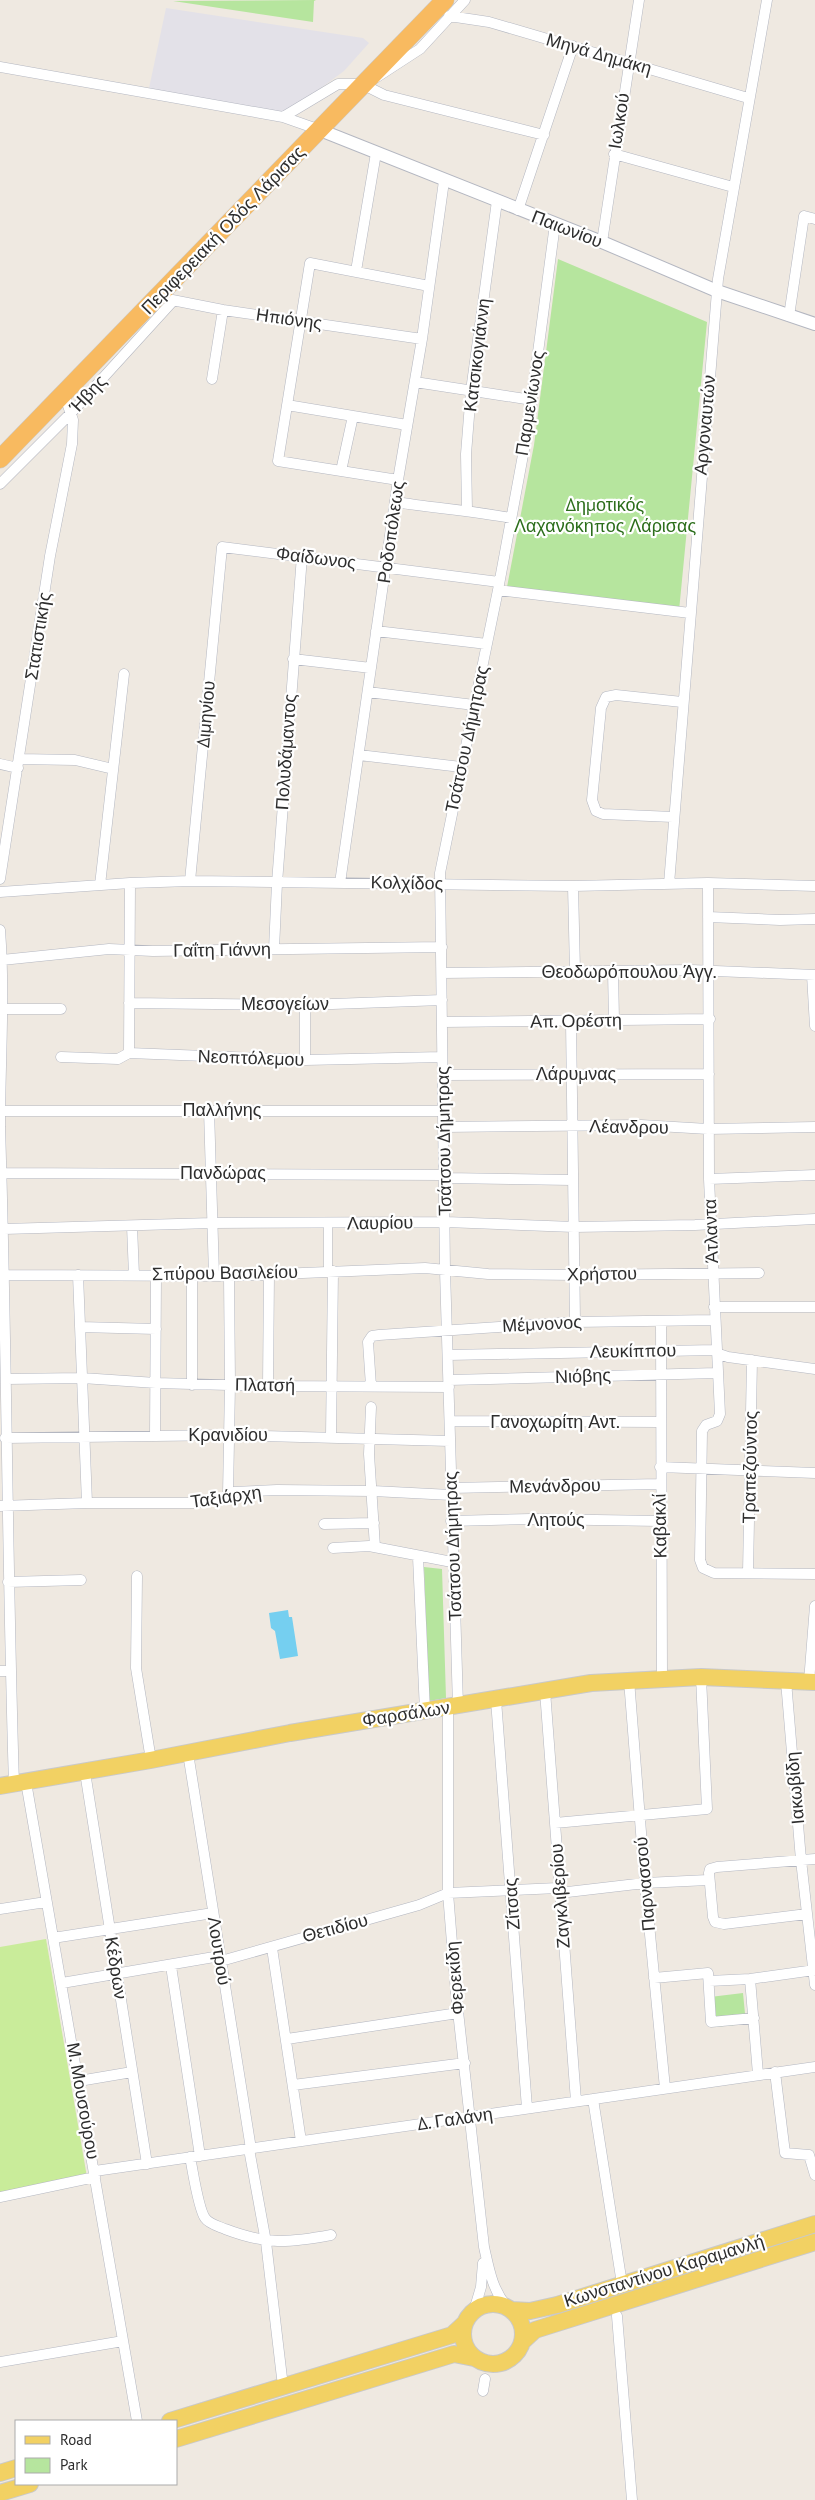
<svg xmlns="http://www.w3.org/2000/svg" width="815" height="2500" viewBox="0 0 815 2500" font-family="'PT Sans',sans-serif">
<style>
.industrial{fill:#e3e1e8}
.green{fill:#b6e59e}
.pitch{fill:#c9ec9a}
.water{fill:#75cff0}
.lines{fill:none;stroke-linecap:round;stroke-linejoin:round}
.pedestrian-casing{stroke:#b4b7c1;stroke-width:9}
.minor-casing{stroke:#b4b7c1;stroke-width:11}
.tertiary-casing{stroke:#b4b7c1;stroke-width:14}
.primary-casing{stroke:#c9c9c9;stroke-width:18}
.trunk-casing{stroke:#c9c9c9;stroke-width:19}
.pedestrian{stroke:#fff;stroke-width:8}
.minor{stroke:#fff;stroke-width:10}
.tertiary{stroke:#fff;stroke-width:12}
.primary{stroke:#f2d163;stroke-width:16}
.trunk{stroke:#f8ba60;stroke-width:18}
.labels{text-anchor:middle;stroke-width:4.5;stroke-linejoin:round;paint-order:stroke}
.street-label{font-size:18px;fill:#2e2e2e;stroke:#fff}
.park-label{font-size:18px;fill:#2c6e1b;stroke:#fff}
</style>
<rect width="100%" height="100%" fill="#efe9e1"/>
<path class="industrial" d="M166,8L363,38L369,43L344,71L294,108L283,113L148,93Z"/>
<path class="green" d="M316,0L314,1L313,22L173,1Z
M558,259L707,322L679,611L507,587L534,445Z
M424,1567L442,1569L446,1698L429,1701Z
M743,1993L746,2024L713,2027L710,1997Z"/>
<path class="pitch" d="M46,1939L88,2183L0,2199V1947Z"/>
<path class="water" d="M288,1610L289,1617H292L298,1656L280,1659L275,1631L271,1628L269,1613Z"/>
<g class="lines">
<g class="pedestrian-casing">
<path id="pedestrian" d="M328,1224V1271"/>
</g>
<g class="minor-casing">
<path id="minor" d="M449,16L489,22L748,98
M0,67L283,117L320,130
M377,77L420,49L465,0
M364,85L384,95L544,135
M283,117L338,84H365
M614,154L733,187
M518,210L573,46
M602,242L639,0
M356,271L376,153
M157,297L223,310L422,339
M789,316L804,216L815,219
M212,379L223,310
M415,382L532,400
M287,405L407,425
M341,471L353,416
M398,480L278,461L310,263L429,286
M0,484L71,413L173,301
M395,502C434,508 472,511 511,518
M467,510L466,454L471,391L497,201
M498,590L690,613
M376,631L487,644
M293,659L371,668
M368,692L474,705
M359,755L461,767
M19,759L75,760L113,769
M0,764L18,768
M673,817L603,814L596,811L592,800L601,708L606,697L616,695L682,702
M0,879L50,556L72,444L73,420L64,394
M190,881L222,547L499,582
M340,883L398,480L422,339L444,181
M708,883L709,1179L720,1414L717,1421L706,1425L702,1431L700,1560L703,1568L714,1573L815,1574
M669,884L718,279L767,0
M100,885L124,674
M573,886L575,971
M0,892L130,883L190,881L573,886L708,883L815,886
M708,917L780,920L815,919
M0,930C5,996 0,1062 0,1127C7,1346 7,1565 14,1784
M274,949L277,883L302,556
M2,960L109,949L153,951L442,947
M613,971L614,1020
M442,973L691,970L815,975
M812,975L815,1026
M129,1003L305,1005L442,1000
M2,1009H61
M571,1021L575,1322
M443,1022L710,1019
M129,1053L130,883
M61,1057L118,1059L129,1053L305,1060L442,1057
M305,1060V1005
M443,1075L709,1074
M209,1110L214,1275
M0,1111H443
M444,1127L641,1125L708,1129L815,1127
M2,1173L444,1175
M445,1178L572,1180
M709,1179L815,1175
M132,1226L134,1275
M4,1229L212,1223L446,1222L574,1227L695,1225L815,1219
M5,1275L229,1276L425,1268L488,1274L575,1275L759,1273
M78,1275L87,1503
M714,1307H815
M661,1321L662,1678
M80,1327L156,1329
M448,1355L716,1350L719,1354L728,1357L815,1369
M6,1379L82,1378L156,1383L268,1386L449,1387
M449,1380L717,1373
M192,1385V1275
M268,1386L269,1273
M371,1386L368,1342L372,1336L379,1335L575,1322L715,1320
M371,1407L369,1454L375,1547
M450,1421L660,1422
M155,1436L156,1275
M331,1436L333,1271
M5,1438L229,1435L450,1441
M660,1467L815,1473
M451,1488L660,1484
M228,1495L230,1384L229,1276
M0,1506L87,1503H193L216,1500L234,1492L277,1490L373,1491L451,1495
M451,1521L531,1519L660,1521
M324,1524L374,1523
M333,1548L369,1546L452,1562
M418,1557L425,1711
M748,1573L752,1360
M137,1576L136,1668L151,1760
M8,1582L81,1580
M0,1671H10
M629,1680L645,1883L665,2088
M786,1681L801,1860L815,1985
M809,1682L815,1606
M545,1691L576,2101
M496,1700L527,2108
M458,1706L445,1270L440,873L498,590L528,428L555,224
M448,1707V1893L456,1993L484,2247C489,2269 492,2289 507,2307
M188,1753L251,2149
M85,1772L147,2164
M26,1782L137,2421
M555,1823L707,1809L701,1677
M559,1893L645,1883L708,1880
M0,1909L46,1902
M807,1914L724,1924L715,1922L713,1917L709,1873L710,1869L717,1867L815,1859
M53,1938L213,1913
M272,1948L301,2141
M221,1961L419,1905L448,1893L558,1888
M171,1966L200,2156
M654,1978L708,1973L711,2022L754,2018
M750,1979L758,2074
M709,1981L750,1979L815,1970
M62,1983L220,1956
M287,2039L458,2013
M775,2072L785,2153L809,2155L815,2175
M79,2081L132,2072
M293,2085L465,2063
M593,2099L622,2284
M249,2149L266,2242L282,2378
M190,2157C193,2171 198,2208 205,2218C209,2224 218,2226 225,2229C267,2245 288,2243 331,2235
M95,2171L815,2067
M0,2197L95,2177
M474,2311L481,2287L483,2263
M617,2316L632,2500
M0,2362L123,2341
M483,2391L485,2379"/>
</g>
<g class="tertiary-casing">
<path id="tertiary" d="M320,130L602,242L717,291L815,324"/>
</g>
<g class="primary-casing">
<path id="primary" d="M0,1786L151,1760L290,1733L591,1683L701,1677L815,1682
M463 2334a30 30 0 1 1 60 0a30 30 0 1 1-60 0Z
M511,2310L530,2311L557,2305L815,2224
M522,2342L535,2330L815,2242
M170,2421L452,2335L465,2323
M176,2439L454,2354L474,2358
M0,2473L16,2468
M0,2493L30,2484"/>
</g>
<g class="trunk-casing">
<path id="trunk" d="M0,459L445,0"/>
</g>
<use href="#pedestrian" class="pedestrian"/>
<use href="#minor" class="minor"/>
<use href="#tertiary" class="tertiary"/>
<use href="#primary" class="primary"/>
<use href="#trunk" class="trunk"/>
</g>
<g class="labels">
<g class="street-label">
<text transform="translate(599 54) rotate(16)" y="6">Μηνά Δημάκη</text>
<text transform="translate(619 121) rotate(-81)" y="6">Ιωλκού</text>
<text transform="translate(567 229) rotate(21)" y="6">Παιωνίου</text>
<text transform="translate(223 230) rotate(-46)" y="6">Περιφερειακή Οδός Λάρισας</text>
<text transform="translate(289 319) rotate(8)" y="6">Ηπιόνης</text>
<text transform="translate(477 355) rotate(-83)" y="6">Κατσικογιάννη</text>
<text transform="translate(88 394) rotate(-47)" y="6">Ήβης</text>
<text transform="translate(530 403) rotate(-81)" y="6">Παρμενίωνος</text>
<text transform="translate(705 425) rotate(-85)" y="6">Αργοναυτών</text>
<text transform="translate(391 532) rotate(-82)" y="6">Ροδοπόλεως</text>
<text transform="translate(316 558) rotate(7)" y="6">Φαίδωνος</text>
<text transform="translate(38 636) rotate(-81)" y="6">Στατιστικής</text>
<text transform="translate(206 714) rotate(-85)" y="6">Διμηνίου</text>
<text transform="translate(467 739) rotate(-78)" y="6">Τσάτσου Δήμητρας</text>
<text transform="translate(286 752) rotate(-86)" y="6">Πολυδάμαντος</text>
<text transform="translate(407 883) rotate(1)" y="6">Κολχίδος</text>
<text transform="translate(222 950) rotate(-1)" y="6">Γαΐτη Γιάννη</text>
<text x="629" y="978">Θεοδωρόπουλου Άγγ.</text>
<text x="285" y="1010">Μεσογείων</text>
<text transform="translate(576 1021) rotate(-1)" y="6">Απ. Ορέστη</text>
<text transform="translate(251 1058) rotate(2)" y="6">Νεοπτόλεμου</text>
<text x="576" y="1080">Λάρυμνας</text>
<text x="222" y="1116">Παλλήνης</text>
<text transform="translate(629 1127) rotate(1)" y="6">Λέανδρου</text>
<text transform="translate(444 1141) rotate(-91)" y="6">Τσάτσου Δήμητρας</text>
<text x="223" y="1179">Πανδώρας</text>
<text transform="translate(380 1223) rotate(-1)" y="6">Λαυρίου</text>
<text transform="translate(711 1231) rotate(-92)" y="6">Άτλαντα</text>
<text transform="translate(225 1273) rotate(-1)" y="6">Σπύρου Βασιλείου</text>
<text transform="translate(602 1274) rotate(-1)" y="6">Χρήστου</text>
<text transform="translate(542 1324) rotate(-3)" y="6">Μέμνονος</text>
<text transform="translate(633 1351) rotate(-1)" y="6">Λευκίππου</text>
<text transform="translate(583 1376) rotate(-2)" y="6">Νιόβης</text>
<text transform="translate(265 1385) rotate(1)" y="6">Πλατσή</text>
<text x="555" y="1428">Γανοχωρίτη Αντ.</text>
<text x="228" y="1441">Κρανιδίου</text>
<text transform="translate(750 1467) rotate(-89)" y="6">Τραπεζούντος</text>
<text transform="translate(555 1486) rotate(-1)" y="6">Μενάνδρου</text>
<text transform="translate(226 1497) rotate(-8)" y="6">Ταξιάρχη</text>
<text x="556" y="1526">Λητούς</text>
<text transform="translate(660 1526) rotate(-91)" y="6">Καβακλί</text>
<text transform="translate(453 1546) rotate(-92)" y="6">Τσάτσου Δήμητρας</text>
<text transform="translate(406 1714) rotate(-9)" y="6">Φαρσάλων</text>
<text transform="translate(795 1788) rotate(-95)" y="6">Ιακωβίδη</text>
<text transform="translate(645 1884) rotate(-95)" y="6">Παρνασσού</text>
<text transform="translate(560 1896) rotate(-94)" y="6">Ζαγκλιβερίου</text>
<text transform="translate(512 1904) rotate(-94)" y="6">Ζίτσας</text>
<text transform="translate(335 1928) rotate(-15)" y="6">Θετιδίου</text>
<text transform="translate(219 1951) rotate(81)" y="6">Λουτρού</text>
<text transform="translate(116 1968) rotate(81)" y="6">Κέδρων</text>
<text transform="translate(455 1978) rotate(-95)" y="6">Φερεκίδη</text>
<text transform="translate(83 2101) rotate(80)" y="6">Μ. Μουσούρου</text>
<text transform="translate(455 2119) rotate(-8)" y="6">Δ. Γαλάνη</text>
<text transform="translate(664 2271) rotate(-17)" y="6">Κωνσταντίνου Καραμανλή</text>
</g>
<g class="park-label">
<text x="605" y="511">Δημοτικός<tspan x="605" dy="21">Λαχανόκηπος Λάρισας</tspan></text>
</g>
</g>
<rect x="15" y="2420" width="162" height="65" fill="#ffffff" stroke="#ababab"/>
<rect x="25" y="2436" width="25" height="8" fill="#f2d163" stroke="#ababab"/>
<text x="60" y="2445" font-size="15" fill="#2e2e2e">Road</text>
<rect x="25" y="2458" width="25" height="15" fill="#b6e59e" stroke="#ababab"/>
<text x="60" y="2470" font-size="15" fill="#2e2e2e">Park</text>
</svg>
